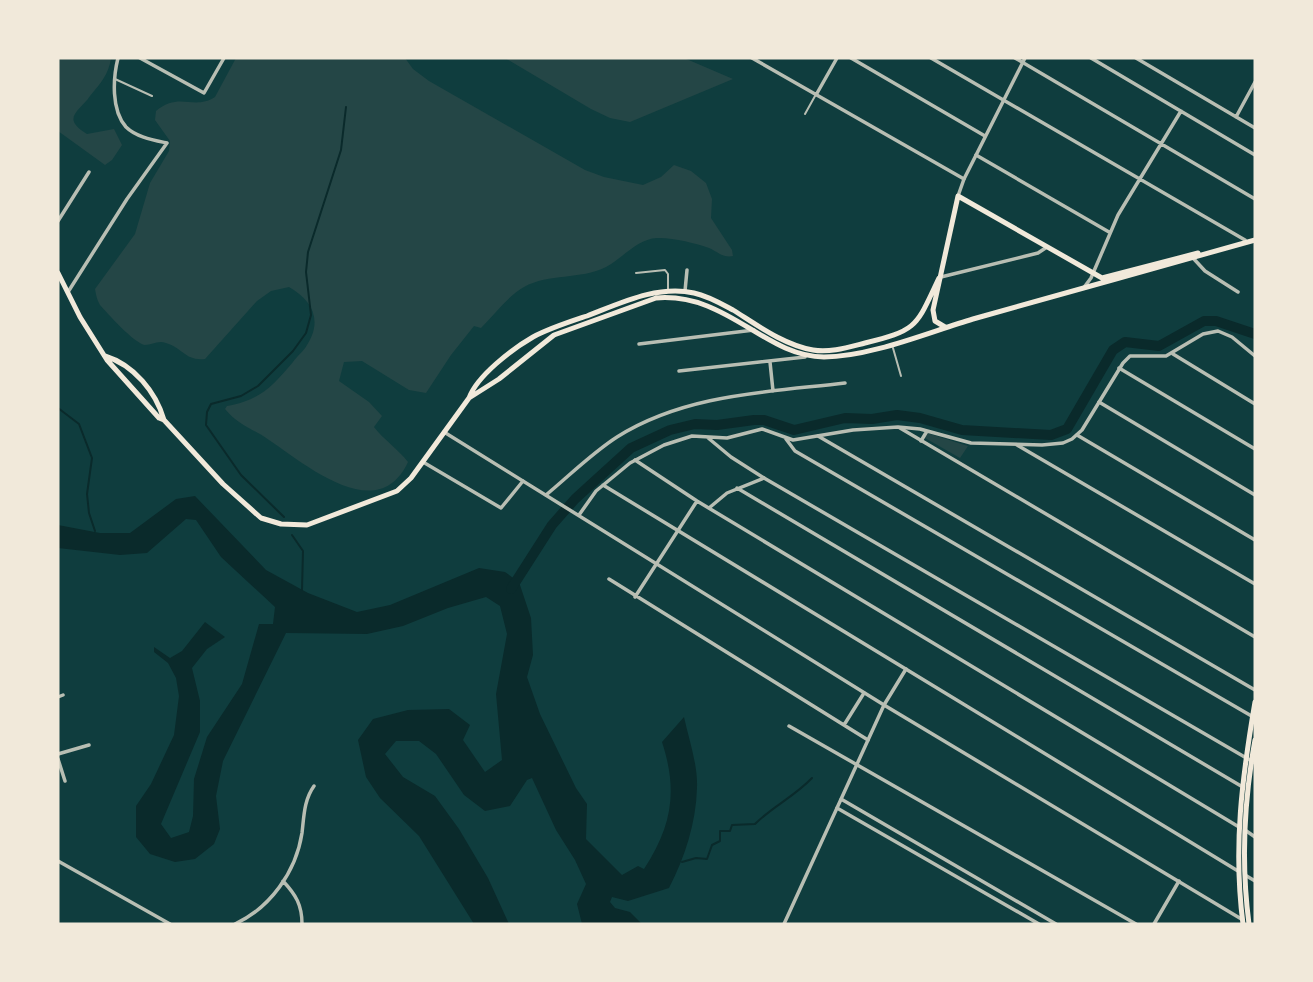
<svg xmlns="http://www.w3.org/2000/svg" width="1313" height="982" viewBox="0 0 1313 982" font-family="'Public Sans',sans-serif">
<style>
.green{fill:#244646}
.water{fill:#0a2a2b}
.lines{fill:none;stroke-linecap:round;stroke-linejoin:round}
.stream{stroke:#0a2a2b;stroke-width:2}
.river{stroke:#0a2a2b;stroke-width:10}
.service{stroke:#b8beb3;stroke-width:2}
.minor{stroke:#b8beb3;stroke-width:3.5}
.tertiary{stroke:#b8beb3;stroke-width:3.5}
.primary{stroke:#f1e9da;stroke-width:5}
</style>
<rect width="100%" height="100%" fill="#0f3d3e"/>
<path class="green" d="M58,58H111C109,74 100,84 90,96C80,111 60,118 87,134L114,129L122,145L112,160L105,165L58,131Z
M236,58H405L413,69L429,81L585,170L604,177L643,185L661,177L674,165L691,171L706,183L712,199L711,218L732,250L733,256C723,258 718,252 709,248C696,243 670,237 657,238C637,239 623,258 606,267C580,280 549,273 524,287C508,296 494,315 481,328L474,326L451,355L426,393L409,390L362,361L344,362L339,381L369,402L382,416L374,427C384,440 398,449 408,462C378,527 305,464 269,440C252,428 239,426 225,409L227,406C260,400 272,387 293,362C297,356 304,351 307,345C323,320 312,300 289,287L271,291L257,301L205,359C185,361 183,348 166,343C158,340 152,345 145,345C135,344 107,313 100,305C97,300 96,295 95,289L135,234L150,183L169,151L170,141L155,120L156,111C180,91 193,111 215,97Z
M505,58H684L733,79L630,122L610,118L591,109Z
M927,433L968,446L960,458L925,438Z"/>
<path class="water" d="M195,496L266,570L308,593L357,612L390,605L479,568L505,572L519,582L531,618L533,655L527,677L540,714L576,788L587,804L586,839L622,875L638,866L644,869C672,826 678,791 662,742L684,717C689,740 698,765 697,788C696,823 685,857 669,888L628,901L612,897L610,902L615,908L630,912L642,924H582L577,904L586,884L575,860L556,830L532,778L527,780L510,806L485,811L464,795L436,754L419,741H396L385,754L403,777L435,796L459,829L488,878L509,924H474L419,836L380,798L366,777L358,740L373,719L408,710L449,709L470,725L463,740L485,772L502,760L496,694L507,634L500,606L486,597L448,608L403,626L367,634L286,633L223,761L216,796L220,829L214,844L195,859L175,862L150,854L136,837V806L151,784L174,735L179,696L176,678L168,663L154,652V647L170,658L182,651L205,622L225,637L207,649L192,668L200,701V732L161,824L171,838L189,832L193,816L194,779L207,737L242,684L259,624H273L275,607L221,557L196,520L186,519L147,553L120,555L58,548V525L100,533H130L176,499Z"/>
<g class="lines">
<path class="stream" d="M58,408L79,424L92,458L87,494L89,513L95,531
M284,517L241,475L206,425L207,412L211,404L241,396L258,386L293,351L306,333L311,315L306,272L308,252L341,150L346,107
M292,535L303,551L302,590
M682,862L696,858L707,859L712,845L720,841V831H730L732,825L755,824C772,807 795,796 812,778"/>
<path class="river" d="M511,589L552,525L575,499L631,448L670,430L695,424L717,425L754,420H764L794,430L845,418L872,419L897,415L920,418L962,430L1051,435L1067,429L1113,350L1125,342L1159,346L1204,321H1216L1255,334"/>
<path class="service" d="M115,79L152,96
M805,114L815,96
M636,273L665,270L668,274V290
M893,348L901,376"/>
<path class="minor" d="M140,58L204,93L224,58
M752,58L964,179
M851,58L985,136
M931,58L1245,240
M1015,58L1255,199
M1091,58L1255,155
M1136,58L1255,128
M816,95L837,58
M1236,117L1255,82
M976,155L1109,232
M58,221L89,172
M1193,258L1205,271L1238,292
M941,277L1038,253L1047,247
M1085,286L1091,278L1118,215L1181,111
M685,291L687,270
M68,292L127,199L167,143C153,140 136,137 126,127C111,110 113,78 118,58
M639,344L754,330
M1173,354L1255,404
M770,362L773,391
M1119,368L1255,449
M679,371L805,357
M1099,402L1255,495
M900,428L1255,637
M1077,435L1255,540
M818,436L1255,690
M1017,445L1255,584
M635,460L697,501L1239,827
M423,462L501,508L523,481
M737,488L1241,786
M546,495C569,476 592,453 617,437C685,394 768,392 845,383
M709,508L727,493L764,478
M609,579L868,740
M635,597L697,501
M58,697L63,695
M884,705L906,669
M844,725L864,693
M789,726L1136,924
M58,754L89,745
M58,759L65,781
M1245,830L1255,837
M58,861L170,924
M283,881C296,895 302,905 302,924
M235,924C270,908 296,872 302,833C304,816 304,800 314,786
M784,924L837,808
M1154,924L1179,881"/>
<path class="tertiary" d="M958,196L964,179L1025,58
M444,432L884,705L1243,920
M707,437L731,457L764,478L1255,763
M786,439L795,451L1255,718
M921,441L927,431
M603,485L1238,871
M579,515L596,491L630,463L664,445L692,436L727,438L762,429L793,440L853,430L898,427L920,429L971,443L1042,445L1063,443L1072,439L1082,430L1123,363L1130,356H1166L1203,334L1218,331L1232,337L1255,356
M884,705L837,808L1039,924
M841,799L1056,924
M1245,875L1255,881"/>
<path class="primary" d="M58,273L80,317L107,360L159,418L164,420L223,484L261,518L281,524L307,525L397,491L411,478L469,398C477,376 512,349 533,337C550,328 569,322 587,316C621,303 657,285 694,293C708,296 720,303 733,310C757,325 784,345 813,350C830,353 849,347 865,343C919,330 916,326 939,278
M945,327L935,321L933,310L958,196L1102,278L1198,253
M105,356C134,365 156,392 164,420
M469,398L499,379L554,335L656,298C727,292 765,357 824,357C870,357 929,332 973,319C1067,292 1161,267 1255,240
M1243,924C1233,847 1242,778 1255,702
M1249,924C1241,863 1244,801 1255,740"/>
</g>
<rect width="1313" height="982" fill="none" stroke="#f1e9da" stroke-width="119"/>
</svg>
